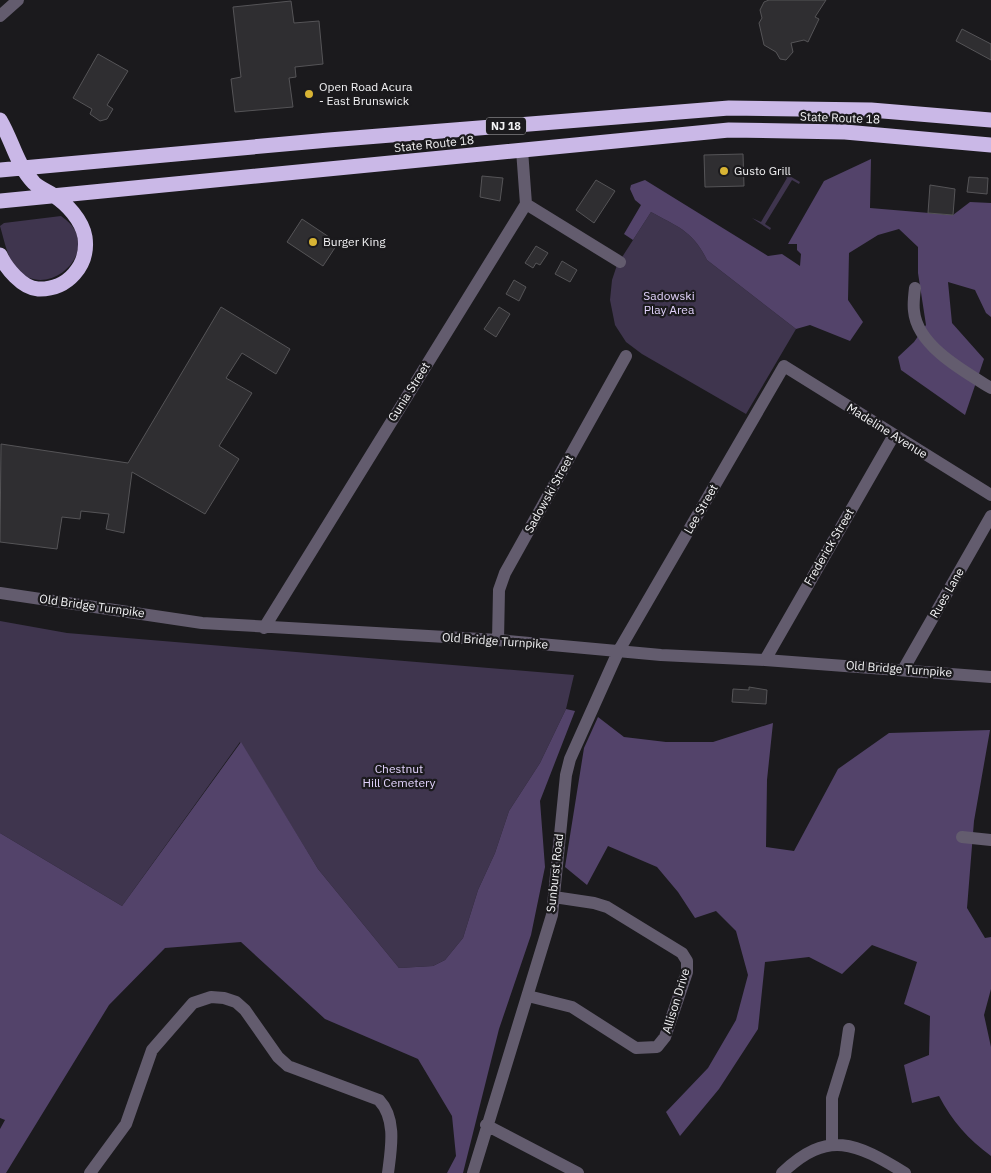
<svg xmlns="http://www.w3.org/2000/svg" width="991" height="1173" viewBox="0 0 991 1173" font-family="'IBM Plex Sans',sans-serif">
<style>
.green{fill:#3f354e}
.forest{fill:#53436a}
.building{fill:#2f2e31;stroke:#555457}
.lines{fill:none;stroke-linecap:round;stroke-linejoin:round}
.minor{stroke:#635c6e;stroke-width:12}
.highway{stroke:#cab8e7;stroke-width:15}
.poi-dot{fill:#d8b434;stroke:#1b1a1d;stroke-width:2}
.labels{text-anchor:middle;stroke-width:4.5;stroke-linejoin:round;paint-order:stroke}
.shield{fill:#1b1a1d;stroke:#b2b1b4;stroke-width:1}
.shield-label{font-size:11px;font-weight:bold;fill:#f2f2f4}
.poi-label{font-size:12px;fill:#f2f2f4;stroke:#1b1a1d;text-anchor:start}
.street-label{font-size:12px;fill:#f2f2f4;stroke:#1b1a1d}
.park-label{font-size:12px;fill:#e1d2fb;stroke:#1b1a1d}
</style>
<rect width="100%" height="100%" fill="#1b1a1d"/>
<path class="green" d="M781,171L800,182L799,184L792,180L765,224L771,228L770,230L752,218L761,222L787,178L780,172Z
M651,212C678,227 693,231 707,260L796,329L746,414L642,354L626,342L615,325L610,300L612,280L617,265Z
M61,216C108,247 48,304 17,269C7,258 4,239 0,226L4,223Z
M0,621L67,633L574,675L566,709L540,763L509,811L495,853L478,890L463,938L445,960L433,966L399,968L318,869L240,742L122,906L0,833Z"/>
<path class="forest" d="M871,159L870,208L953,215L970,202L991,203V317L986,313L975,290L948,282L952,323L984,359L965,415L901,370L898,357L914,342L926,325L918,273V247L899,229L878,235L849,253L848,300L863,322L850,341L810,325L796,329L707,260C693,231 678,227 651,212L633,240L624,234L641,205L635,200L630,189L631,185L645,180L768,256L782,254L800,266L801,254L797,250V244H788L824,181Z
M566,709L575,711L540,801L545,867L531,935L499,1029L463,1173H447L456,1156L452,1116L418,1059L325,1019L241,942L165,948L109,1005L6,1173H0V1129L5,1120L0,1118V833L122,906L241,742L318,869L399,968L433,966L445,960L463,938L478,890L495,853L509,811L540,763Z
M598,717L624,737L666,742H713L773,723L767,780L766,847L794,851L838,769L889,733L990,730L974,821L967,908L985,938L991,937V989L984,1015L991,1047V1156C968,1139 952,1121 939,1096L912,1103L904,1065L929,1055L930,1016L904,1004L917,962L872,945L842,974L809,957L765,962L758,1029L719,1089L680,1136L666,1112L708,1068L736,1020L748,975L736,931L716,911L695,918L678,892L657,867L608,846L587,885L565,867L584,748Z"/>
<path class="building" d="M769,0H826L815,17L819,19L808,42L804,40L791,43L793,52L786,60L780,59L776,52L764,45L759,23L762,18L760,10L764,2Z
M291,1L294,23L319,21L323,64L295,67L296,77L289,78L293,107L235,112L231,79L241,77L233,7Z
M962,29L991,44V60L956,41Z
M98,54L128,71L107,105L113,109L107,119L100,121L90,114L92,109L73,98Z
M743,154L744,186L705,187L704,155Z
M482,176L503,178L500,201L480,197Z
M969,177L988,178L987,194L967,192Z
M596,180L615,191L594,223L576,210Z
M930,185L955,189L953,215L928,213Z
M302,219L338,243L323,266L287,242Z
M536,246L548,253L540,265L536,263L533,268L525,263Z
M562,261L577,270L570,282L555,274Z
M514,280L526,287L519,301L506,294Z
M221,307L290,349L276,374L242,353L226,378L252,393L219,446L239,459L205,514L132,472L124,533L106,529L109,514L81,511L80,519L62,517L57,549L0,542L1,444L128,463Z
M499,307L510,314L496,337L484,329Z
M749,687L767,690L766,704L732,702L733,689L749,690Z"/>
<g class="lines">
<path class="minor" d="M0,16L18,0
M526,204L620,262
M915,288C914,296 913,304 914,311C917,346 965,372 991,388
M0,593L202,623L498,640L661,655L765,660L991,677
M264,628L526,204L522,150
M498,640L499,590L505,573L626,356
M765,660L894,435
M903,670L991,516
M962,837L991,840
M528,996L572,1007L636,1048L657,1047L665,1037L687,972V961L682,953L607,907L594,903L554,897
M486,1125L578,1173
M832,1144V1098L845,1056L849,1029
M90,1173L126,1124L152,1050L193,1003L211,997L224,998L236,1002L245,1010L278,1057L288,1066L379,1100C397,1119 391,1149 388,1173
M473,1173L552,915L566,775L570,759L618,652L784,366L991,495
M782,1173C828,1129 856,1143 905,1173"/>
<path class="highway" d="M0,120C13,142 16,164 34,183C39,188 47,191 53,195C67,204 82,220 85,237C89,265 68,290 38,289C22,288 6,268 0,255
M0,170L329,140L729,108L871,110L991,120
M0,201L729,130L845,132L991,145"/>
</g>
<g class="poi-dot">
<circle cx="309" cy="94" r="5"/>
<circle cx="724" cy="171" r="5"/>
<circle cx="313" cy="242" r="5"/>
</g>
<g class="labels">
<rect class="shield" x="486" y="117.5" width="40" height="17" rx="4"/>
<g class="shield-label">
<text x="506" y="130">NJ 18</text>
</g>
<g class="poi-label">
<text x="319" y="91">Open Road Acura<tspan x="319" dy="14">- East Brunswick</tspan></text>
<text x="734" y="175">Gusto Grill</text>
<text x="323" y="246">Burger King</text>
</g>
<g class="street-label">
<text transform="translate(840 118) rotate(2)" y="4">State Route 18</text>
<text transform="translate(434 144) rotate(-6)" y="4">State Route 18</text>
<text transform="translate(409 392) rotate(-58)" y="4">Gunia Street</text>
<text transform="translate(887 431) rotate(32)" y="4">Madeline Avenue</text>
<text transform="translate(549 494) rotate(-61)" y="4">Sadowski Street</text>
<text transform="translate(701 509) rotate(-60)" y="4">Lee Street</text>
<text transform="translate(829 547) rotate(-60)" y="4">Frederick Street</text>
<text transform="translate(947 593) rotate(-60)" y="4">Rues Lane</text>
<text transform="translate(92 606) rotate(8)" y="4">Old Bridge Turnpike</text>
<text transform="translate(495 641) rotate(4)" y="4">Old Bridge Turnpike</text>
<text transform="translate(899 669) rotate(4)" y="4">Old Bridge Turnpike</text>
<text transform="translate(555 873) rotate(-84)" y="4">Sunburst Road</text>
<text transform="translate(676 1001) rotate(-73)" y="4">Allison Drive</text>
</g>
<g class="park-label">
<text x="669" y="300">Sadowski<tspan x="669" dy="14">Play Area</tspan></text>
<text x="399" y="773">Chestnut<tspan x="399" dy="14">Hill Cemetery</tspan></text>
</g>
</g>
</svg>
